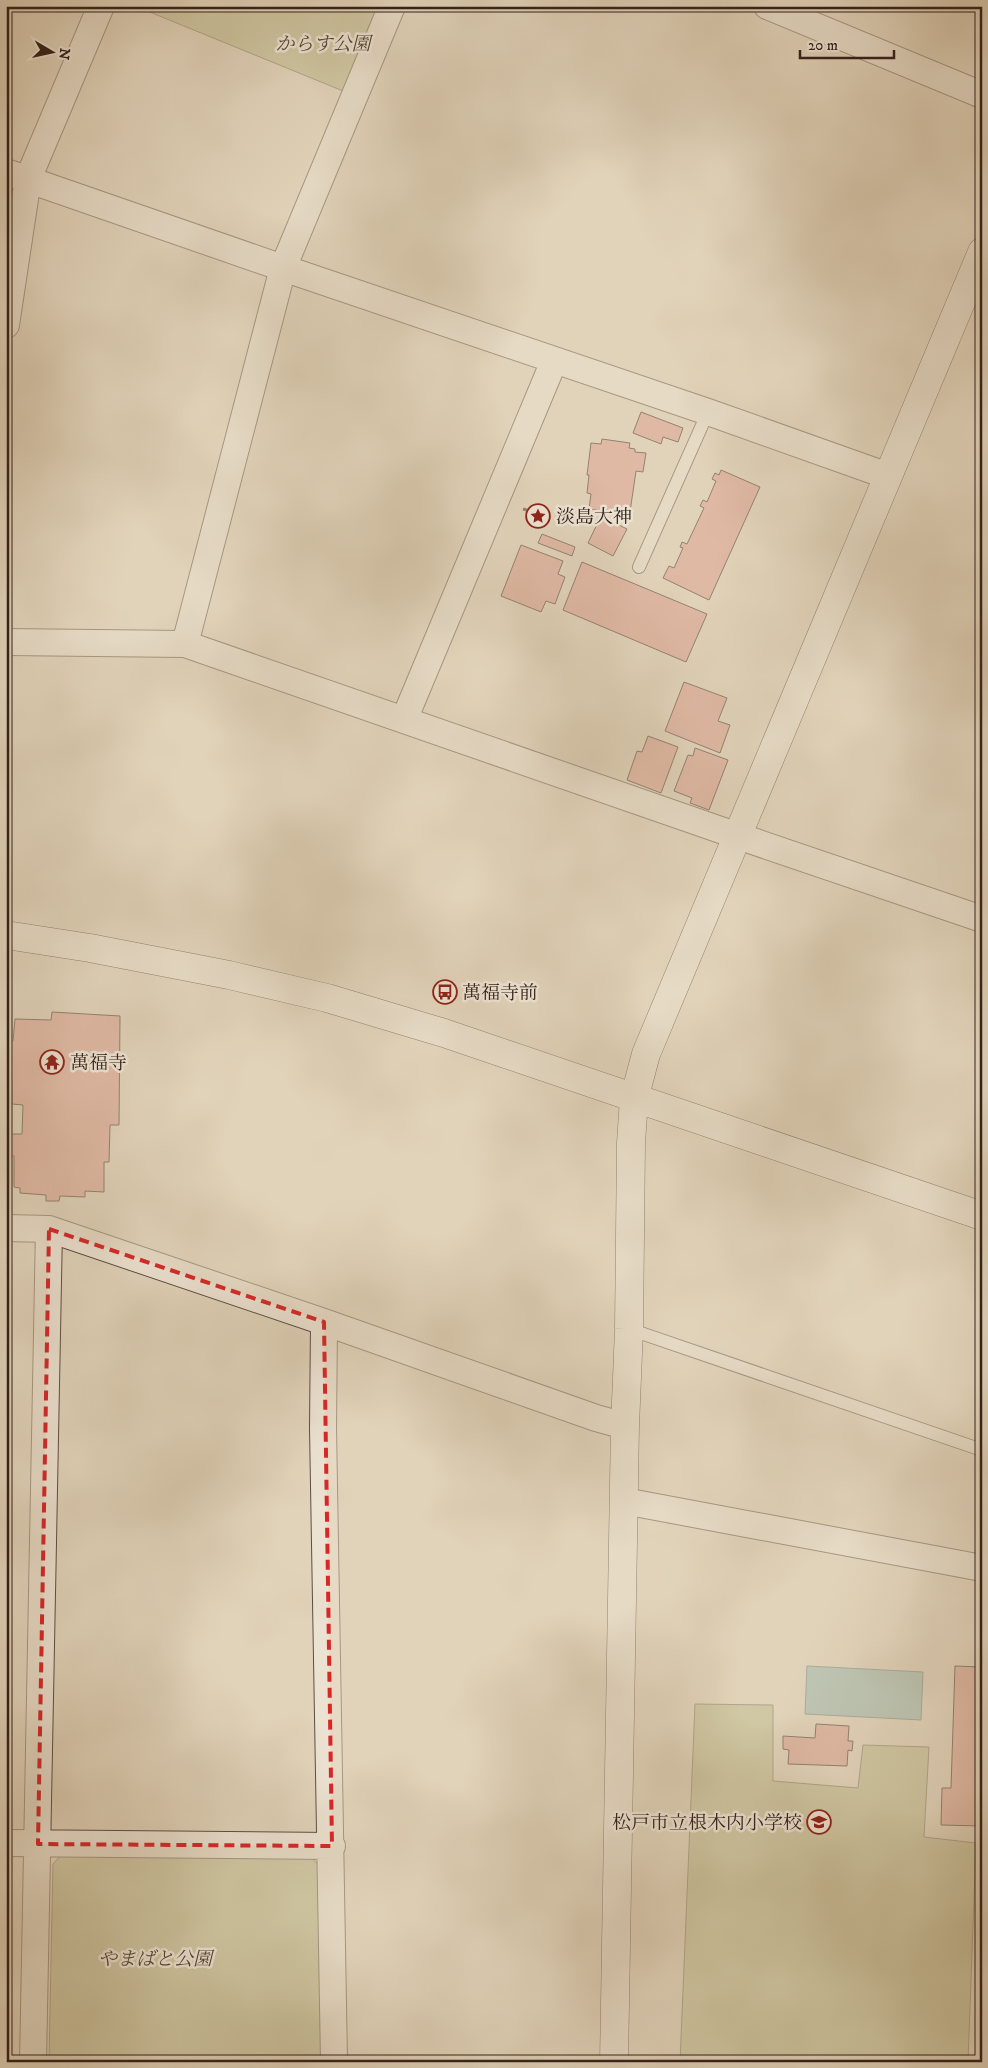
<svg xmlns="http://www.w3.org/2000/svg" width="988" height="2068" viewBox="0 0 988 2068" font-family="'IM FELL DW Pica','Noto Serif JP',serif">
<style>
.green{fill:#baba8a;stroke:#766e52}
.water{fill:#94b8b0;stroke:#6d7c74}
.building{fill:#db9a8b;stroke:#33211a}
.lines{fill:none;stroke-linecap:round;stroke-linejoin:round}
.lane-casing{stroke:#5e4e42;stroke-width:14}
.street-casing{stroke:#5e4e42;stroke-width:28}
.secondary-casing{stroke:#33211a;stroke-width:29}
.path{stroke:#33211a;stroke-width:3;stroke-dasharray:4 2.5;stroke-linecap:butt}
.lane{stroke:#ece2d2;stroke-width:12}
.street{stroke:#ece2d2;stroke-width:26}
.secondary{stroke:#ece2d2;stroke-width:28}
.marked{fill:none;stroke:#d62828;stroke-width:4;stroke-dasharray:10 6;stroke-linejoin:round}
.labels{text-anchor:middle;stroke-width:5;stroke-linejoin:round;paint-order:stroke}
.park-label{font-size:19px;font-style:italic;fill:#554736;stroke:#ece2d2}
.poi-label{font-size:19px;fill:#33211a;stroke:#ece2d2;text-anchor:start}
</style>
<rect width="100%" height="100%" fill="#e1d3ba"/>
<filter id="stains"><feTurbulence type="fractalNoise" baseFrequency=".004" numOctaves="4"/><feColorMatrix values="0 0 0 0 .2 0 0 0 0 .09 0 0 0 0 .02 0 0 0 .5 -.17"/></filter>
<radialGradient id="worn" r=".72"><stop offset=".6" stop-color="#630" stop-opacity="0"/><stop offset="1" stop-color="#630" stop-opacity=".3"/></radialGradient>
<path class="green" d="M135,6H378L343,91Z
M695,1704L773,1705V1781L858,1788L863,1745L929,1747L924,1837L976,1843L968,2062H680Z
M62,1854L312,1858L320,1867L322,2062H49L53,1864Z"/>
<path class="water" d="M807,1666L923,1672L921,1720L805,1714Z"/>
<path class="building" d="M641,412L683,428L678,442L663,437L661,444L633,433Z
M602,439L630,443L629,448L635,449V452L646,453L643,472L636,471L630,512L613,509L612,513L589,509L591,494L587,493L589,475H587L591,443L601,444Z
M721,470L760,487L709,600L663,578L669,566L674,568L683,548L680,547L682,542L687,544L704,508L700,506L703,500L707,502L716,481L712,479L715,473L719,475Z
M536,509L544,511L542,522L533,520Z
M601,516L627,529L613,556L588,543Z
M542,534L575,547L572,556L538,543Z
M521,545L563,561L558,574L565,577L555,604L546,601L541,612L501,596Z
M582,562L707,614L686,662L563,610Z
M684,682L727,698L718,721L730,725L720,753L665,731Z
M648,736L678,747L661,793L627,780L637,751L642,752Z
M695,748L728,760L709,810L690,803L692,798L674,791L688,755L693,756Z
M52,1012L120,1016L119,1125H110L109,1162H104V1192L85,1191V1197L60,1196L59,1201H46V1195L20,1193V1188L14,1187V1156L6,1155V1134H22L23,1105L12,1104V1081L6,1080V1041H13L15,1019L51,1020Z
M955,1666L982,1667V1826L941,1825L942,1788H951Z
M816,1724L849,1726L848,1741H853L852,1751L848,1750L847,1766L788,1764L789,1750L783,1749V1736L815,1738Z"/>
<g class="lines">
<g class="lane-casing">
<path id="lane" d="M639,567L708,412
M629,1329L982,1450"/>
</g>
<g class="street-casing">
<path id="street" d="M767,6L982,95
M6,172L283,268L708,412L888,476
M6,325L28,179L101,6
M6,642L185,644L738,836L982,919
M185,644L283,268L392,6
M404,720L554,361
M6,1228L49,1229L324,1322L596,1418L625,1426
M324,1322L323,1428L334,2062
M624,1501L982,1568
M6,1843L332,1846
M33,2062L49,1229"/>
</g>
<g class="secondary-casing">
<path id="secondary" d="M6,935L90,948L229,975L327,998L444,1033L982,1216
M614,2062L625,1426L629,1329L631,1143L634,1099L646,1054L982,252"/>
</g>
<path class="path" d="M523,509L531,511"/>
<use href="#lane" class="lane"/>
<use href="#street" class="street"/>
<use href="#secondary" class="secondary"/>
</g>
<path d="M0 0H988V2068H0ZM49,1229L324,1322L332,1846L38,1844Z" fill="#e1d3ba" fill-opacity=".55" fill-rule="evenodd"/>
<path class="marked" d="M49,1229L324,1322L332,1846L38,1844Z"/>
<defs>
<g id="sight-ring" transform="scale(1.25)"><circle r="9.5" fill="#ece2d2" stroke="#8f2418" stroke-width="1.5"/><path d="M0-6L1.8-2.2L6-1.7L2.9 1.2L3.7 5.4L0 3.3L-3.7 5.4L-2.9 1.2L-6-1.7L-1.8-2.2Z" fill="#8f2418"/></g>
<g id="bus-ring" transform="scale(1.25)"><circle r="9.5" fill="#ece2d2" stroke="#8f2418" stroke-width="1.5"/><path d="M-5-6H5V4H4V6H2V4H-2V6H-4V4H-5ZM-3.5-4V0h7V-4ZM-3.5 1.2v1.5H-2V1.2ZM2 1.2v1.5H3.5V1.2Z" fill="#8f2418"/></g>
<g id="temple-ring" transform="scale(1.25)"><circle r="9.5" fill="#ece2d2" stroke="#8f2418" stroke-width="1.5"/><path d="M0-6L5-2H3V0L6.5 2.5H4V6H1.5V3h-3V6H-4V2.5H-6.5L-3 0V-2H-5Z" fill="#8f2418"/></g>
<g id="school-ring" transform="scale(1.25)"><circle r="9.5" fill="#ece2d2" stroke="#8f2418" stroke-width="1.5"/><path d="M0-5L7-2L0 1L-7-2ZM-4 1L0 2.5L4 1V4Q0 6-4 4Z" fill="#8f2418"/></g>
</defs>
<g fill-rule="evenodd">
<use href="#sight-ring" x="538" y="516"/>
<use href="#bus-ring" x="445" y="992"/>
<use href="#temple-ring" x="52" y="1062"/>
<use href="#school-ring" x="819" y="1822"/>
</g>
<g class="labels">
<g class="park-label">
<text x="323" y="50">からす公園</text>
<text x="155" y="1965">やまばと公園</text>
</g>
<g class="poi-label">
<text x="556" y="523">淡島大神</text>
<text x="462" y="999">萬福寺前</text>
<text x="70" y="1069">萬福寺</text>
<text x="802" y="1829" text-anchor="end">松戸市立根木内小学校</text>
</g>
</g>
<rect width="988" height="2068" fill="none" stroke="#e1d3ba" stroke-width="25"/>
<rect x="8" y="8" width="973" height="2053" fill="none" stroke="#33211a" stroke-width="2.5"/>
<rect x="12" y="12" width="963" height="2043" fill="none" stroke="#33211a"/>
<g transform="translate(52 52) rotate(99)" stroke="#ece2d2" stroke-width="4" paint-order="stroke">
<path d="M0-4L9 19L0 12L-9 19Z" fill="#33211a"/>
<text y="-8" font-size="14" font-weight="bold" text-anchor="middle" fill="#33211a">N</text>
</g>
<path d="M800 50v8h94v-8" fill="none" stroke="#33211a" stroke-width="2.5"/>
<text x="808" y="50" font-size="15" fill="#33211a" stroke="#ece2d2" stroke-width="4" paint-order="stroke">20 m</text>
<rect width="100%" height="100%" filter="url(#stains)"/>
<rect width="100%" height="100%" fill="url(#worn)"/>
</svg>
